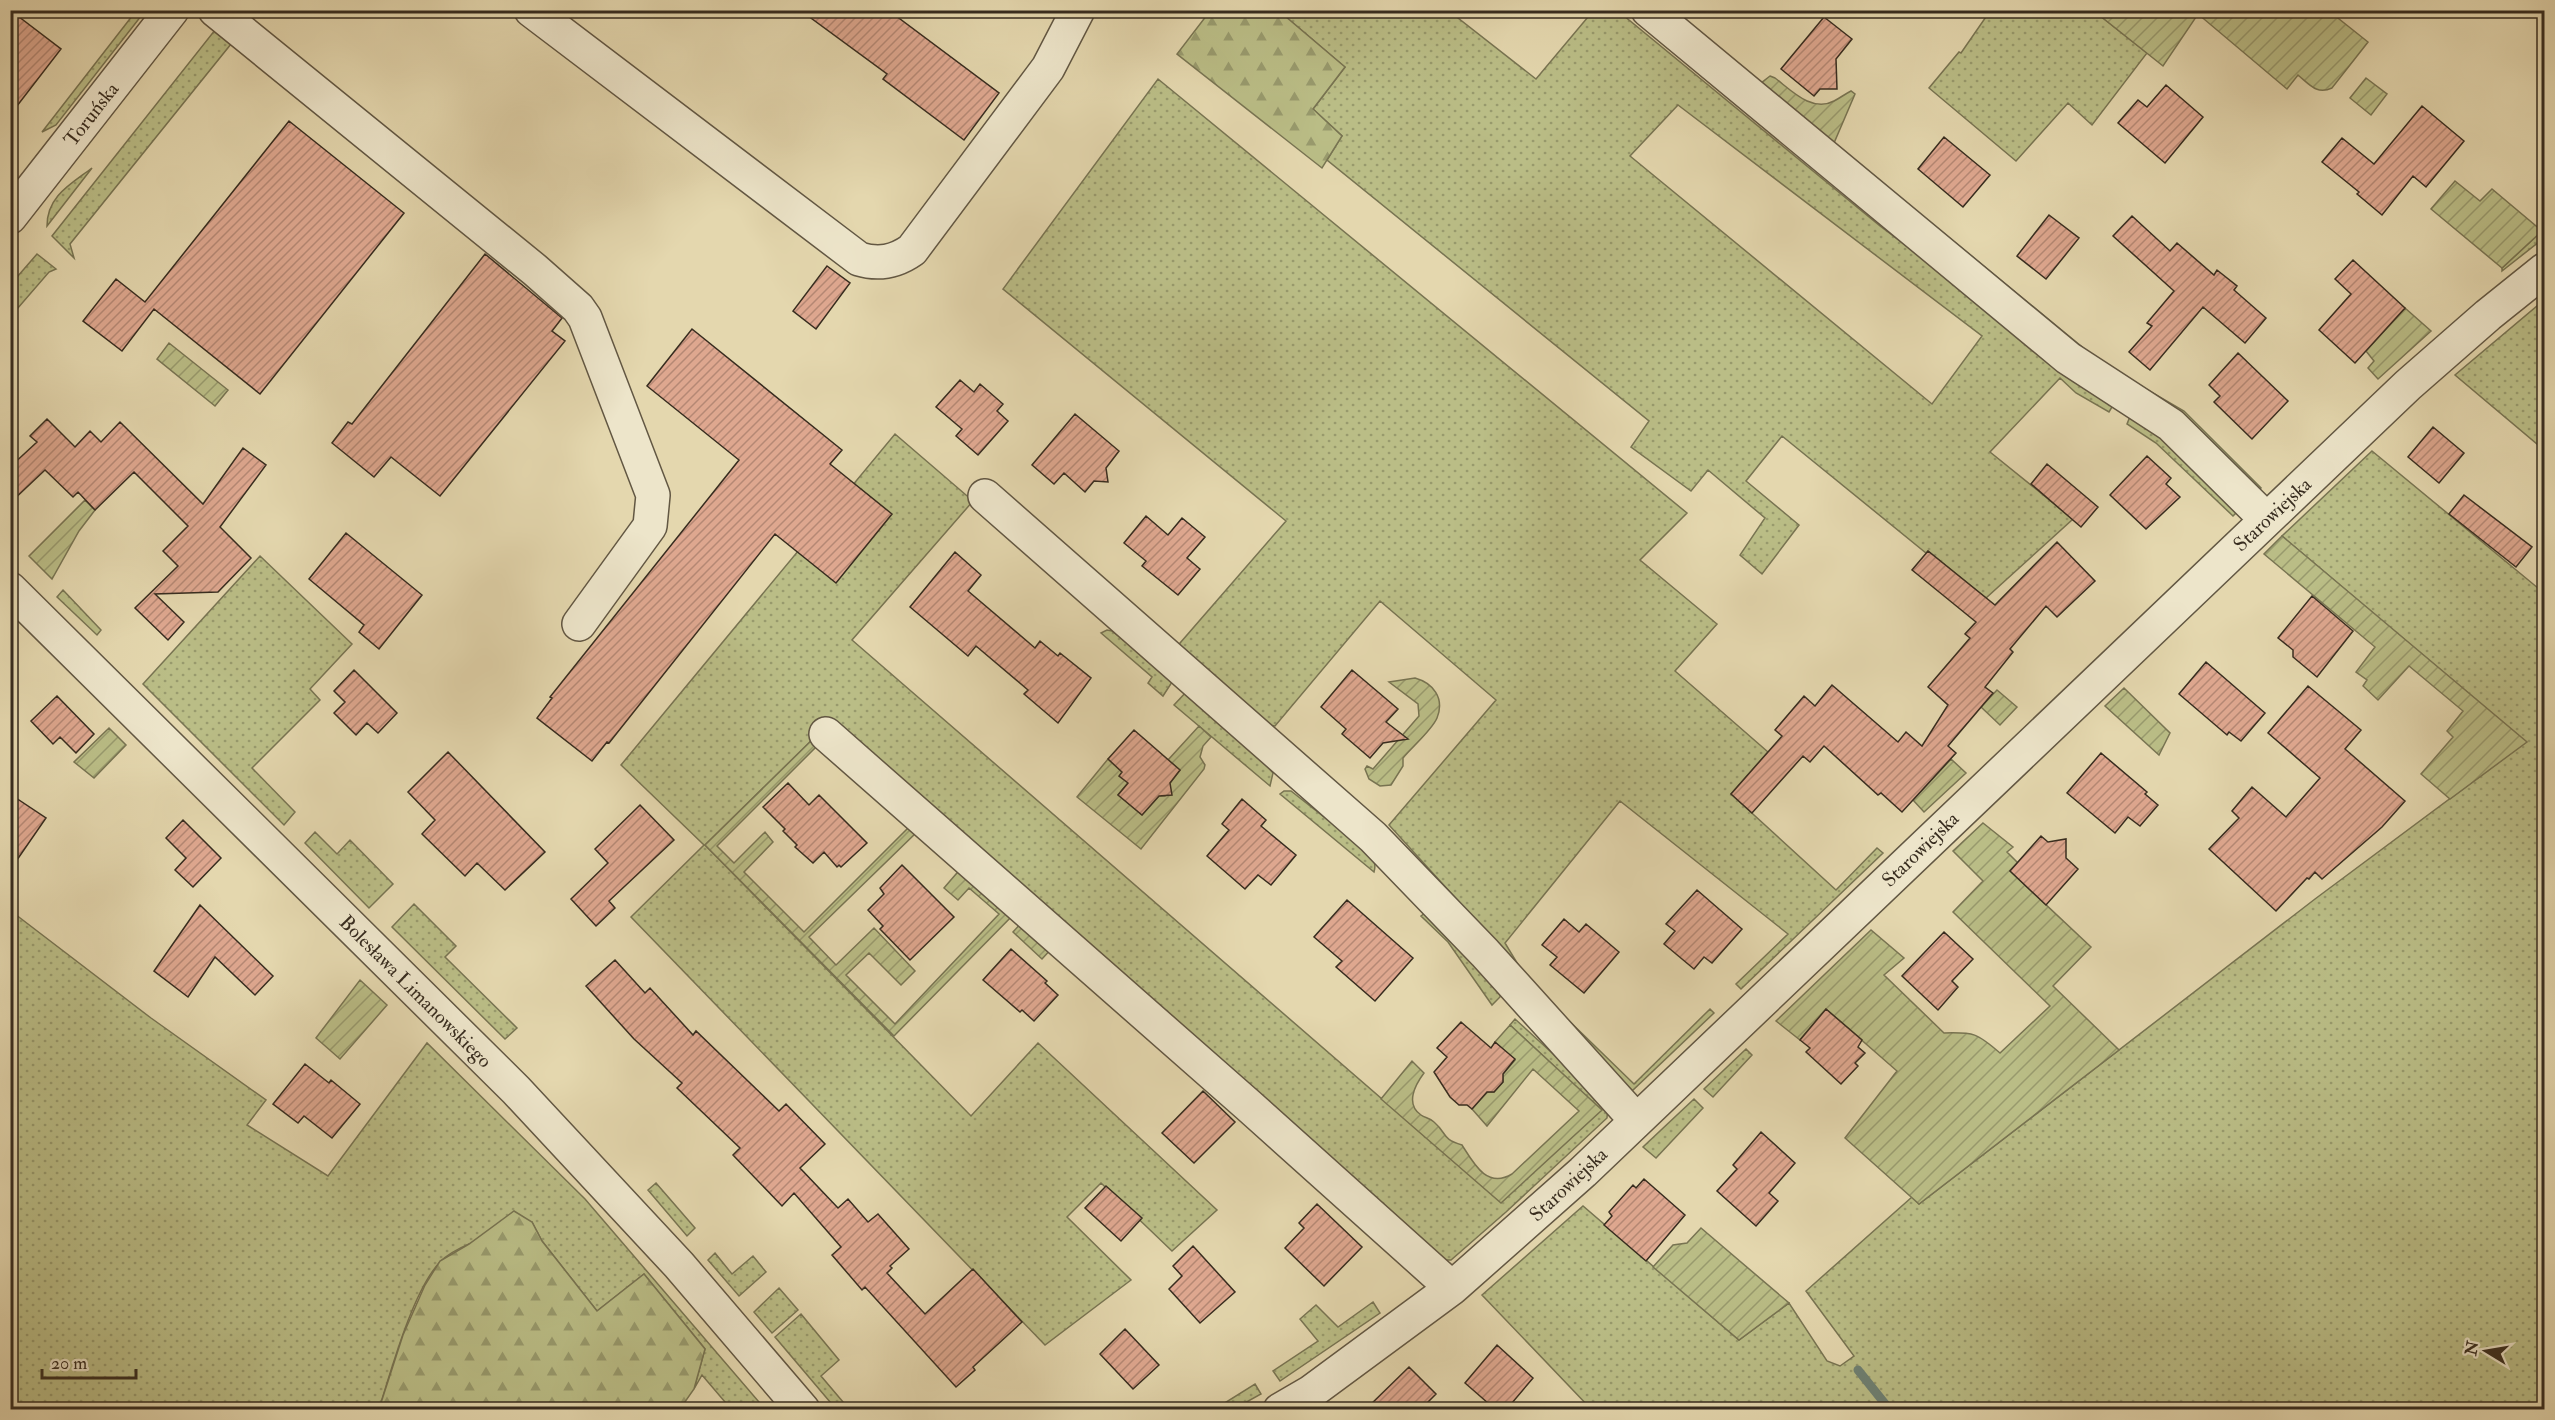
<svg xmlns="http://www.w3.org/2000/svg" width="2555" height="1420" viewBox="0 0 2555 1420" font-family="'IM FELL Double Pica',serif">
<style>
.grass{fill:url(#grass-dots);stroke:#787452;stroke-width:1.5;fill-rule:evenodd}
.forest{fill:url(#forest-firs);stroke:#787452;stroke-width:1.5}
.garden{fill:url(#garden-furrows);stroke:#787452;stroke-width:1.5}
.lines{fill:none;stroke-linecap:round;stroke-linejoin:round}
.stream{stroke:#6f8174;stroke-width:9}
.building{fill:url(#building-hatch);stroke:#372c1f;stroke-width:1.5}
.minor-casing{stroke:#625743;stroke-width:36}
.minor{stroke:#ede5ca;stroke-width:33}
.labels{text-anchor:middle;stroke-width:4.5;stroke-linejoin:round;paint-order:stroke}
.street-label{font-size:20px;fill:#372c1f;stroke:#ede5ca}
</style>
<defs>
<pattern id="grass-dots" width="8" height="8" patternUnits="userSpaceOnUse" patternTransform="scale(1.5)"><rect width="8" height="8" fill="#babd86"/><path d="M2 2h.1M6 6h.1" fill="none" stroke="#989a6d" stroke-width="1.8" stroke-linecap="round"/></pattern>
<pattern id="forest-firs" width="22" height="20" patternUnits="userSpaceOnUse" patternTransform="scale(1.5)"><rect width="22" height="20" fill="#babd86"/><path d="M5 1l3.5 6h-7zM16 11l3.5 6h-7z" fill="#989a6d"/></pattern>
<pattern id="garden-furrows" width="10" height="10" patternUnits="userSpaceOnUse" patternTransform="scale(1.5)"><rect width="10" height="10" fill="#babd86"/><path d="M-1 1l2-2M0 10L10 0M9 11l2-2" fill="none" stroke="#989a6d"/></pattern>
<pattern id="building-hatch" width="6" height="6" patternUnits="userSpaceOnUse" patternTransform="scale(1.5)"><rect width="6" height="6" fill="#dea78f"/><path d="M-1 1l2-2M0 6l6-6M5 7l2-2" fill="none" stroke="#b58874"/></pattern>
</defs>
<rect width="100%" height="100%" fill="#e4d7ae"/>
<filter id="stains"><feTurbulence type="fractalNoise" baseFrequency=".00333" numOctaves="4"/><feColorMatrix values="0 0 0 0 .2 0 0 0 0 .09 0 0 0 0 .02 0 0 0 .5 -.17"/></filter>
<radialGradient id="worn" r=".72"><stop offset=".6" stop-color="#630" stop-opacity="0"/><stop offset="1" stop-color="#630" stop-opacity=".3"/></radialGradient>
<path class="grass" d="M136,11H145L56,125L42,132Z
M1279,11H1449L1536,79L1593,11H1618L1880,226L2115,402L2109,412L2076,393L2060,378L1990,452L2073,519L1986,598L1928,551L1926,553L1782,436L1746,481L1799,525L1762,574L1740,555L1765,518L1708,470L1691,491L1631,447L1649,421L1327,160L1342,136L1313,109L1345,67ZM1678,105L1982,336L1932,404L1630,156Z
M1990,11H2094L2147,53L2092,125L2068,103L2016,161L1929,88L1959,52L1961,53Z
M215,30L231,44L70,244L74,258L52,236Z
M1158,79L1687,513L1640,560L1717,624L1675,671L1768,752L1731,794L1836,890L1877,848L1883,853L1741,989L1736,984L1788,934L1620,801L1505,943L1528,981L1634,1084L1710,1009L1714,1013L1633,1090L1630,1091L1498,953L1460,903L1389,825L1496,700L1380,601L1275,726L1261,724L1174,650L1286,521L1003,289Z
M92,168L47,226C47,196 71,184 92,168Z
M1930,222L2103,364L2184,411L2261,488L2258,490L1927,231Z
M2542,231L2544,238L2502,271V268Z
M37,254L56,269L49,272L11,316V284Z
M2544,300V450L2455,375Z
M2131,414L2165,441L2240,509L2233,516L2156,443L2127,424Z
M895,434L973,501L852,640L1501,1202L1601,1110L1510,1025L1515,1019L1608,1104L1607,1118L1506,1212L1451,1260H1443L814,738L705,845L971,1116L1038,1043L1217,1210L1172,1251L1101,1183L1067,1217L1131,1280L1045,1345L631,917L704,845L621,765Z
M2372,451L2544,593V1409H1591L1482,1295L1583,1206L1739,1340L1789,1303L1827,1361L1840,1366L1854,1356L1806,1291L1912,1197L1919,1204L2315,899L2526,742L2282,536Z
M260,556L352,644L310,689L320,700L252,768L295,812L284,825L143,684Z
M63,590L101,630L97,635L57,597Z
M1107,630L1112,631L1174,679L1163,696L1148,683L1152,677L1101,633Z
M1188,690L1257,754L1273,773L1270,786L1174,705Z
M1284,791H1291L1366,850C1372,857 1377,862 1374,872L1280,794Z
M315,832L337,854L350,840L393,884L369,908L305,843Z
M414,904L456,946L445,957L517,1028L505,1039L392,927Z
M11,911L151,1018L266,1100L247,1125L328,1176L427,1043L585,1199L765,1409H731L702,1375L694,1389L705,1349L644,1274L597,1311L542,1241L532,1222C507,1231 458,1243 440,1262C413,1290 391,1371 379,1409L11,1410Z
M1425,913L1501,992L1500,997L1492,1005L1448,942L1421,916Z
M1746,1049L1752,1055L1713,1097L1704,1089Z
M1694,1099L1703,1108L1656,1158L1643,1147Z
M656,1183L695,1228L687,1236L648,1190Z
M715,1253L732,1274L753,1256L766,1272L739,1296L708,1260Z
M779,1288L798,1310L772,1333L754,1312Z
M1373,1302L1380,1313L1280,1381L1273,1371L1318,1341L1300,1319L1316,1305L1338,1327Z
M801,1314L839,1360L821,1376L849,1409H836L775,1337Z
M1255,1384L1261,1394L1234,1409H1215Z"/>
<path class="forest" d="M1210,11H1279L1345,67L1313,109L1342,136L1322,168L1177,54Z
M514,1211L532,1222L542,1241L597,1311L644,1274L705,1349L694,1389L680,1409H379L403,1335L425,1285L440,1261L469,1244Z"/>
<path class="garden" d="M2094,11H2329L2368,42L2332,88C2317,95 2310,85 2298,75L2287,89L2198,14L2163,66Z
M1770,76L1775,78C1791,90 1812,113 1834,101C1840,98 1845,94 1851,91L1855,94L1834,143L1761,83Z
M2366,78L2387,94L2371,115L2350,98Z
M2455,181L2480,201L2492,189L2542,231L2502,268L2431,209Z
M2405,308L2431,331L2378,379L2368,368L2374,361L2366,351Z
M169,343L228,390L215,406L157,359Z
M85,500L95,510L79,531L52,579L29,556Z
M2282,536L2527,742L2450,799L2421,774L2453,737L2447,731L2463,711L2409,666L2378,700L2363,686L2367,680L2356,672L2375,647L2264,554Z
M1415,678C1433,683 1445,698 1437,718C1432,730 1412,747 1403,758V766L1391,785L1380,786L1369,779L1365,769L1367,766L1373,769L1419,716L1418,704L1389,682Z
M2124,688L2170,733L2159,755L2105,706Z
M1997,690L2017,707L2000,725L1981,707Z
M1199,726L1211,737L1203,746L1200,757L1205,765L1204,769L1141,849L1077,797L1108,759L1122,772L1128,783L1118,795L1142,815L1159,796H1165L1170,789V783L1180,770L1168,760Z
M109,728L126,745L94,778L74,762Z
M814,738L820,743L717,846L734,863L765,832L773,842L744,872L804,932L913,823L920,829L809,937L836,965L874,928L915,971L901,985L869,953L846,975L895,1024L999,914L969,888L958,900L944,888L962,867L1015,913L894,1036L705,845Z
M1951,759L1966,773L1924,812L1913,800Z
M1983,823L2013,847L2007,852L2018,863L2010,871L2091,947L2053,986L2119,1050L1919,1204L1845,1138L1897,1071L1826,1009L1800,1040L1776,1021L1871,930L1904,958L1884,975L1944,1033C1974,1032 1977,1033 2000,1053L2050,1006L1953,912L1983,881L1953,851Z
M1023,921L1053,947L1042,959L1013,932Z
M360,980L387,1005L340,1059L316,1038Z
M1510,1025L1602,1110L1501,1203L1381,1099L1412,1061L1424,1073C1415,1085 1405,1104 1421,1115C1425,1118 1430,1118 1434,1122C1448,1134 1441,1139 1462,1145C1474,1164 1487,1189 1512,1174L1579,1111L1533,1069L1487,1126L1472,1109L1487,1092H1494L1503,1082V1074L1515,1060L1495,1042Z
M1701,1228L1789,1303L1739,1340L1653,1267L1673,1245L1687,1243Z"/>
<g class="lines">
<path class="stream" d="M1858,1370L1890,1410"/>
</g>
<path class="building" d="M10,10L61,49L10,115Z
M800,10H888L999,93L964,140L883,79L887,74Z
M1824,17L1852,39L1836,59L1837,89H1820L1814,96L1781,69Z
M2166,85L2203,117L2165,163L2118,123L2138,100L2147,107Z
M2422,106L2464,141L2426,187L2413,176L2382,215L2357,194L2359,192L2322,162L2342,138L2374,164Z
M289,121L404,213L260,394L154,309L122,351L83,321L116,279L145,302Z
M1944,137L1990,175L1963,207L1918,169Z
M2049,215L2079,238L2046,279L2017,256Z
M2132,216L2170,251L2177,243L2214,275L2217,270L2237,286L2234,290L2266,318L2245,343L2203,307L2150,370L2129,352L2152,326L2147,323L2174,291L2113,236Z
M485,254L562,318L552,331L565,341L440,496L391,457L374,477L332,443L348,422L352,424Z
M2353,260L2405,308L2355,363L2319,330L2351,294L2335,279Z
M827,266L850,283L816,329L793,311Z
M692,329L842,450L830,464L892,514L836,583L775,534L609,743L607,742L592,761L537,718L552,698L550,697L739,460L647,386Z
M2238,353L2288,401L2252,439L2214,402L2220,396L2209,385Z
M960,380L974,392L980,384L1003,404L997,411L1008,421L978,455L956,436L962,429L936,407Z
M1075,414L1119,451L1106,468L1108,482L1094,481L1085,492L1064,473L1054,484L1032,465Z
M47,419L75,447L90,431L101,442L120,422L203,504L243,448L266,465L220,527L251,558L218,592L155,594L184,622L168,640L135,608L178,566L163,551L188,526L134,472L95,510L78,492L73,497L45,470L10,503V467L37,442L30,436Z
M2433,427L2464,453L2439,483L2408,457Z
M2147,456L2171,478L2166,484L2180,497L2146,529L2110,495Z
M2047,464L2098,507L2081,527L2031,484Z
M2464,495L2532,547L2516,567L2449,514Z
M1146,516L1168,535L1182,518L1205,537L1187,558L1200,569L1178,595L1142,566L1146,561L1124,543Z
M346,533L422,595L379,649L359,632L364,625L309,579Z
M2057,542L2095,581L2057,617L2046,606L2010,649L2013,652L1985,687L1993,693L1948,746L1956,753L1902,812L1881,793L1878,795L1824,746L1810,762L1803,756L1752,813L1731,794L1782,736L1775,730L1804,696L1815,706L1832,685L1898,742L1906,732L1922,746L1948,705L1928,687L1970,638L1965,634L1976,622L1912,570L1928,551L1995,605Z
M955,552L981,575L968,591L1035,648L1040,641L1058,656L1060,653L1091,678L1058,723L1024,694L1028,690L976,646L968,656L910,607Z
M2312,596L2353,631L2317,677L2293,657V650L2278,638Z
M2206,662L2265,713L2241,741L2229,732L2227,735L2179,694Z
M354,670L397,713L378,733L367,723L356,735L334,713L345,702L334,691Z
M1352,670L1398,709L1386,722L1408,739L1383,743L1370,758L1342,734L1346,729L1321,707Z
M2308,686L2361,730L2345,749L2405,801L2382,827L2322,879L2315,872L2309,879L2307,878L2276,911L2209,849L2239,818L2232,811L2252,787L2286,817L2320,778L2268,733Z
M57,696L94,734L76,753L60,737L53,744L31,721Z
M1134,730L1180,770L1170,783L1172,795L1159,796L1142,815L1118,795L1128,783L1119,776L1122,772L1108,759Z
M448,752L545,852L505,890L477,863L465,876L422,834L435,820L408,792Z
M2101,753L2147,792L2145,794L2158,805L2140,826L2128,817L2115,833L2067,793Z
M788,783L809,805L819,795L867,843L841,867L839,865L837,867L824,852L813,863L795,847L797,845L783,831L785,829L763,807Z
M10,794L46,818L10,870Z
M1242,799L1266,820L1261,826L1296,855L1271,885L1258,875L1245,889L1207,856L1229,830L1222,824Z
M640,805L674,840L609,901L615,908L596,926L571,899L608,863L595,849Z
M183,820L221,858L193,887L175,870L186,858L166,838Z
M2041,836L2048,842L2066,839V858L2078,869L2046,905L2010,871Z
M902,865L954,917L910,960L880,929L883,926L868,910L884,894L880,888Z
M1697,890L1742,929L1712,963L1704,957L1694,969L1664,944L1675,931L1666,924Z
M1347,900L1413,958L1375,1001L1336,967L1342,961L1314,937Z
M200,905L273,976L255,995L215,957L188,997L154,971Z
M1564,919L1579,932L1586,924L1619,952L1584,993L1550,965L1557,957L1542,945Z
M1944,932L1973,959L1952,981L1958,987L1938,1010L1902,976Z
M1011,949L1047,981L1045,983L1058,995L1034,1021L1022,1010L1020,1012L983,980Z
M615,960L645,993L650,988L693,1035L696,1031L779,1111L786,1104L825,1144L800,1168L838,1208L848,1199L868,1222L878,1214L909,1249L890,1266L892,1268L887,1273L925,1314L973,1269L1022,1322L973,1367L975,1370L956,1387L865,1287L862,1290L832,1255L841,1247L794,1193L782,1206L733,1155L740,1148L677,1088L682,1083L634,1039L586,986Z
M1826,1009L1862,1040L1858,1047L1865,1053L1855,1063L1858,1066L1841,1084L1806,1052L1810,1048L1800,1040Z
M1461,1022L1491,1048L1495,1042L1515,1059L1503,1074V1082L1494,1092H1487L1472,1109L1467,1105H1459L1450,1097L1434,1072L1447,1057L1437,1048Z
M305,1064L329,1083L331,1080L360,1104L332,1138L304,1116L298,1123L273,1104Z
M1203,1091L1235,1122L1194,1163L1162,1133Z
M1761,1132L1795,1163L1769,1193L1778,1201L1756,1226L1717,1191L1737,1169L1733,1165Z
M1644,1179L1685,1215L1646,1261L1604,1225L1612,1216L1609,1212L1633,1185L1636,1188Z
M1106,1186L1142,1218L1121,1241L1085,1208Z
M1317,1204L1362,1247L1324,1286L1285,1248L1304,1228L1299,1223Z
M1193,1246L1235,1292L1200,1323L1169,1289L1182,1276L1173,1266Z
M1125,1329L1159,1365L1133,1389L1100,1354Z
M1497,1345L1533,1378L1506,1410H1496L1465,1383Z
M1409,1367L1436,1394L1420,1410H1365Z"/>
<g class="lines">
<g class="minor-casing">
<path id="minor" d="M215,10L535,270L578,308L585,318L653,495L650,526L579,624
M531,10L859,259C879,265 895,262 912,250L1048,68L1078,10
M1648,10L2068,358L2171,425L2266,519
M10,217L172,10
M985,496L1373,837L1485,953L1635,1119
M10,589L516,1090L679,1265L803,1410
M826,734L1248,1105L1452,1288
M1280,1410L1311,1392L1452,1288L1583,1172L2408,385L2488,315L2544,270"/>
</g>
<use href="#minor" class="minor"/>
</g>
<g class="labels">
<g class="street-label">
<text transform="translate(91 114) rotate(-52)" y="7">Toruńska</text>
<text transform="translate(2272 514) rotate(-43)" y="7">Starowiejska</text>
<text transform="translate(1920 849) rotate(-44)" y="7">Starowiejska</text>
<text transform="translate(416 991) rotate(45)" y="7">Bolesława Limanowskiego</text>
<text transform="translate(1568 1184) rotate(-43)" y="7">Starowiejska</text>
</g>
</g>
<rect width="2555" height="1420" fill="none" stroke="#e4d7ae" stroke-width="36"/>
<rect x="12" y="12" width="2531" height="1396" fill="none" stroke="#372c1f" stroke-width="3"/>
<rect x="18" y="18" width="2519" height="1384" fill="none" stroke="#372c1f" stroke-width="1.5"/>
<g transform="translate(2486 1351) rotate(281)" stroke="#ede5ca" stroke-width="4.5" paint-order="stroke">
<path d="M0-4.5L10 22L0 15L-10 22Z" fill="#372c1f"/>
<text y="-9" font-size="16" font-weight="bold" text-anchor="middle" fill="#372c1f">N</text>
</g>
<path d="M42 1369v9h94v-9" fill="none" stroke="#372c1f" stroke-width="3"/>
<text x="51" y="1369" font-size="18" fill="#372c1f" stroke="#ede5ca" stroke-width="4.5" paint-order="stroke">20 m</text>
<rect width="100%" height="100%" filter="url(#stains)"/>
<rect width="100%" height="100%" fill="url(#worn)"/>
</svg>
